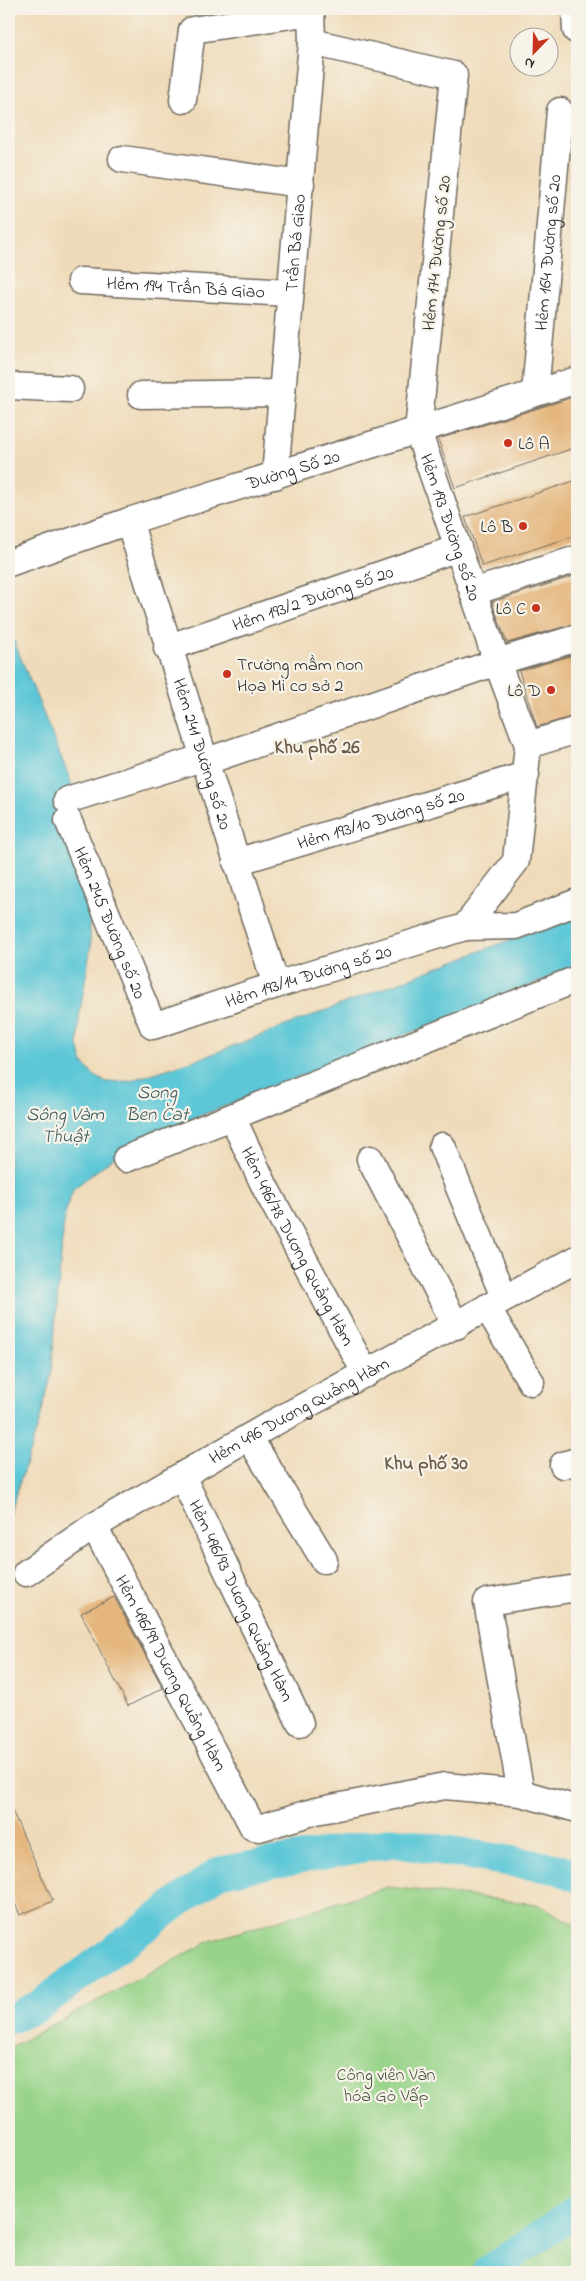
<svg xmlns="http://www.w3.org/2000/svg" width="586" height="2281" viewBox="0 0 586 2281" font-family="'Indie Flower',sans-serif">
<style>
.green{fill:#97d388;stroke:#617f5a}
.water{fill:#5dc7d7;stroke:#447981}
.lines{fill:none;stroke-linecap:round;stroke-linejoin:round}
.river{stroke:#5dc7d7;stroke-width:31}
.building{fill:#e4b57b}
.minor-casing{stroke:#70695d;stroke-width:29}
.minor{stroke:#fff;stroke-width:26}
.poi-dot{fill:#c8321e;stroke:#f7f3e8;stroke-width:2}
.labels{text-anchor:middle;stroke-width:4.5;stroke-linejoin:round;paint-order:stroke}
.street-label{font-size:18px;fill:#2b2b2b;stroke:#f7f3e8}
.poi-label{font-size:18px;fill:#2b2b2b;stroke:#f7f3e8;text-anchor:end}
.park-label{font-size:18px;fill:#465542;stroke:#f7f3e8}
.neighbourhood-label{font-size:19px;font-weight:bold;fill:#6c5b47;stroke:#f7f3e8}
.water-label{font-size:19px;font-style:italic;fill:#3a5a5f;stroke:#f7f3e8}
</style>
<rect width="100%" height="100%" fill="#f7f3e8"/>
<filter id="ink" filterUnits="userSpaceOnUse"><feTurbulence type="fractalNoise" baseFrequency=".02" numOctaves="2"/><feDisplacementMap in="SourceGraphic" scale="10" xChannelSelector="R" yChannelSelector="G"/><feConvolveMatrix kernelMatrix="1 2 1 2 8 2 1 2 1" color-interpolation-filters="sRGB"/></filter>
<filter id="wash" filterUnits="userSpaceOnUse"><feTurbulence type="fractalNoise" baseFrequency=".0096" numOctaves="4" result="noise"/><feDisplacementMap in="SourceGraphic" scale="20" xChannelSelector="R" yChannelSelector="G"/><feGaussianBlur stdDeviation="1.12" result="paint"/><feColorMatrix in="noise" values="0 0 0 0 0 0 0 0 0 0 0 0 0 0 0 0 0 1.4 0 .05"/><feComposite in="paint" operator="in"/></filter>
<g filter="url(#wash)">
<rect width="100%" height="100%" fill="#efdbba"/>
<path class="green" d="M388,1887L537,1904L577,1926V2272H9V2048L210,1941Z"/>
<path class="water" d="M9,629L70,779L84,847L91,945L79,1018L78,1046L83,1063L92,1074L105,1082L130,1081L207,1056L577,914V967L134,1142L73,1189L64,1218L51,1376L39,1423L9,1515Z"/>
<g class="lines">
<path class="river" d="M9,2019L37,2007L219,1872L393,1842L558,1869L577,1877
M487,2272L577,2211"/>
</g>
<g id="blocks">
<path class="building" d="M577,396V447L455,488L438,439Z
M577,480V535L482,566L465,517Z
M577,575V623L507,643L492,602Z
M577,654V715L537,727L519,671Z
M114,1597L163,1688L128,1706L81,1613Z
M9,1804L53,1901L20,1915L9,1889Z"/>
</g>
</g>
<g filter="url(#ink)">
<use href="#blocks" fill-opacity="0" stroke="#70695d" stroke-width="1"/>
<g class="lines">
<g class="minor-casing">
<g id="minor">
<path d="M575,9L576,30"/>
<path id="s1" d="M312,42L454,75L418,431L497,662L528,745L516,861L465,927"/>
<path d="M183,100L192,30L311,12"/>
<path d="M122,159L301,184"/>
<path id="s2" d="M81,281L289,293"/>
<path d="M9,386L70,389"/>
<path id="s3" d="M535,393L560,111"/>
<path d="M141,395L282,393"/>
<path id="s4" d="M275,476L312,42L311,9"/>
<path id="s5" d="M129,521L276,985"/>
<path id="s6" d="M9,563L129,521L577,380"/>
<path d="M473,592L577,559"/>
<path id="s7" d="M167,648L458,548"/>
<path d="M528,745L577,730"/>
<path d="M204,762L497,662L577,638"/>
<path d="M67,800L202,758"/>
<path id="s8" d="M68,820L153,1026L276,985L465,927L516,926L577,902"/>
<path id="s9" d="M236,862L526,775"/>
<path id="s10" d="M232,1117L266,1189L366,1374"/>
<path d="M442,1146L504,1297"/>
<path d="M126,1159L577,979"/>
<path d="M370,1159L456,1326"/>
<path d="M487,1307L531,1382"/>
<path d="M249,1437L324,1560"/>
<path d="M563,1465L577,1461"/>
<path id="s11" d="M182,1476L300,1723"/>
<path id="s12" d="M94,1526L253,1827L259,1828L316,1811L445,1786L521,1793L577,1809"/>
<path id="s13" d="M26,1573L94,1526L275,1422L577,1259"/>
<path d="M521,1793L487,1602L577,1588"/>
</g>
</g>
<use href="#minor" class="minor"/>
</g>
</g>
<g class="poi-dot">
<circle cx="508" cy="443" r="5"/>
<circle cx="523" cy="526" r="5"/>
<circle cx="536" cy="608" r="5"/>
<circle cx="227" cy="674" r="5"/>
<circle cx="551" cy="690" r="5"/>
</g>
<g class="labels">
<g class="street-label">
<text dy="6" stroke="none"><textPath href="#s4" startOffset="234">Trần Bá Giao</textPath></text>
<text dy="6" stroke="none"><textPath href="#s3" startOffset="141">Hẻm 164 Đường số 20</textPath></text>
<text transform="translate(436 253) rotate(-84)" y="6">Hẻm 174 Đường số 20</text>
<text dy="6" stroke="none"><textPath href="#s2" startOffset="105">Hẻm 194 Trần Bá Giao</textPath></text>
<text dy="6" stroke="none"><textPath href="#s6" startOffset="299">Đường Số 20</textPath></text>
<text dy="6" stroke="none"><textPath href="#s1" startOffset="605">Hẻm 193 Đường số 20</textPath></text>
<text dy="6" stroke="none"><textPath href="#s7" startOffset="154">Hẻm 193/2 Đường số 20</textPath></text>
<text dy="6" stroke="none"><textPath href="#s5" startOffset="244">Hẻm 241 Đường số 20</textPath></text>
<text dy="6" stroke="none"><textPath href="#s9" startOffset="151">Hẻm 193/10 Đường số 20</textPath></text>
<text dy="6" stroke="none"><textPath href="#s8" startOffset="111">Hẻm 245 Đường số 20</textPath></text>
<text dy="6" stroke="none"><textPath href="#s8" startOffset="386">Hẻm 193/14 Đường số 20</textPath></text>
<text dy="6" stroke="none"><textPath href="#s10" startOffset="145">Hẻm 496/78 Dương Quảng Hàm</textPath></text>
<text dy="6" stroke="none"><textPath href="#s13" startOffset="318">Hẻm 496 Dương Quảng Hàm</textPath></text>
<text dy="6" stroke="none"><textPath href="#s11" startOffset="138">Hẻm 496/93 Dương Quảng Hàm</textPath></text>
<text dy="6" stroke="none"><textPath href="#s12" startOffset="166">Hẻm 496/99 Dương Quảng Hàm</textPath></text>
</g>
<g class="poi-label">
<text x="518" y="449" text-anchor="start">Lô A</text>
<text x="513" y="532">Lô B</text>
<text x="526" y="614">Lô C</text>
<text x="237" y="670" text-anchor="start">Trường mầm non<tspan x="237" dy="21">Họa Mi cơ sở 2</tspan></text>
<text x="541" y="696">Lô D</text>
</g>
<g class="park-label">
<text x="386" y="2080">Công viên Văn<tspan x="386" dy="21">hóa Gò Vấp</tspan></text>
</g>
<g class="neighbourhood-label">
<text x="317" y="753">Khu phố 26</text>
<text x="426" y="1469">Khu phố 30</text>
</g>
<g class="water-label">
<text x="157" y="1098">Song<tspan x="157" dy="22">Ben Cat</tspan></text>
<text x="65" y="1120">Sông Vàm<tspan x="65" dy="22">Thuật</tspan></text>
</g>
</g>
<rect width="586" height="2281" fill="none" stroke="#f7f3e8" stroke-width="30"/>
<g transform="translate(534 52) rotate(203)"><circle r="24" fill="#f7f3e8" stroke="#a5a39c"/>
<path d="M0-4L9 19L0 12L-9 19Z" fill="#c8321e"/>
<text y="-8" font-size="14" font-weight="bold" text-anchor="middle" fill="#2b2b2b">N</text>
</g>
</svg>
